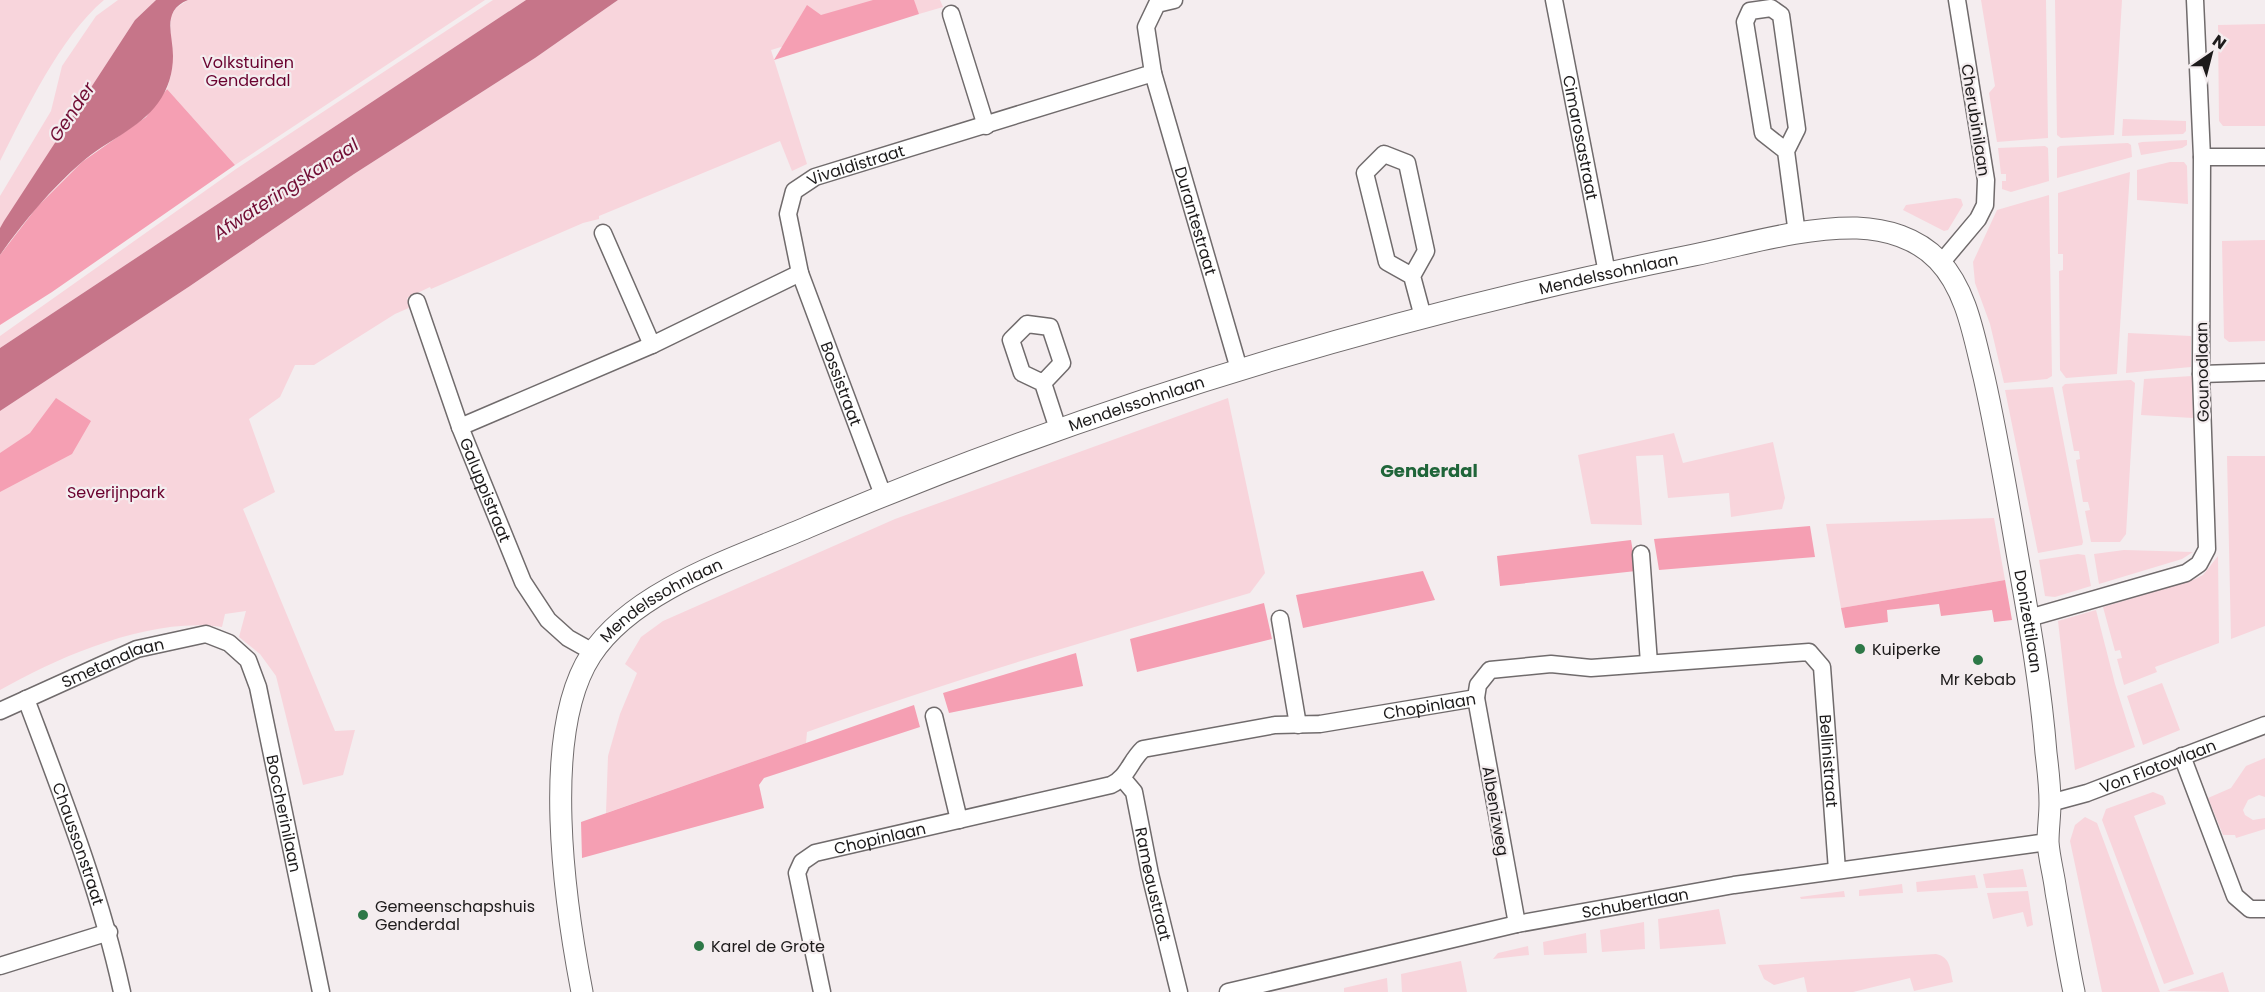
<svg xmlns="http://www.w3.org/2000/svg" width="2265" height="992" viewBox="0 0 2265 992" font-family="Poppins,sans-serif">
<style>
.green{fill:#f8d5dc}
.forest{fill:#f59fb3}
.water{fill:#c67589}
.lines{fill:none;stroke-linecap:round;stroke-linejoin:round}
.minor-casing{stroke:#706b6c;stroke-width:19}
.tertiary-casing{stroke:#706b6c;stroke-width:23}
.minor{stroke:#fff;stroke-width:16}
.tertiary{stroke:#fff;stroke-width:21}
.poi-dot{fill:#2d7847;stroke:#f4edef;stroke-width:2}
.labels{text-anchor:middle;stroke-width:4.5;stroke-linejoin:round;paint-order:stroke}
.park-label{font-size:16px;fill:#6a022f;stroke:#f4edef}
.street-label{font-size:16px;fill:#1d1b1b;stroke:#f4edef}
.poi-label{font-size:16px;fill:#1d1b1b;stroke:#f4edef;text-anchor:start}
.water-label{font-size:18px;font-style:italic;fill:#710d34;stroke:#f4edef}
.neighbourhood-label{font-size:18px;font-weight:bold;fill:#1f6539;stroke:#f4edef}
</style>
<rect width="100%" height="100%" fill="#f4edef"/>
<path class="green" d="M0,0H104C60,37 26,110 0,161Z
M118,0H156L135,20L0,228V196L51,111L62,66L96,16Z
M188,0H485L235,165L167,89L171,75V16L176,8Z
M493,0H526L0,348V336L236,169Z
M618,0H940L943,7L919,14L916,7L771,50L807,164L792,171L780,141L599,216V219L583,223L431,289L430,287L407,298L411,307L395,314L314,365H295L280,397L249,419L275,492L243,509L335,731L355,730L343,775L303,785L276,676L260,654L239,637L246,611L225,614L222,627C152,616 60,656 0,690V411L190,286L354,174L535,58Z
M1981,0H2046L2048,138L1997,142L1989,93L1995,86Z
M2055,0H2122L2114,135L2061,138L2057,135Z
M2265,24V126H2223L2219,121L2218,25Z
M2123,119L2186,121V131L2183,134L2122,136Z
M2187,140V145L2182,148L2141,155L2138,143L2142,142Z
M2128,143L2131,145L2132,157L2057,178V148L2060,146Z
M2045,146L2048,148L2049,181L2011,192L2002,189V181H2006V174H2001L1998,148Z
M2170,162H2184L2187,166L2188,204L2137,200V170Z
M2130,172L2117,374L2066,378L2060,370L2059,271L2063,270V254H2058V193Z
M2049,195L2052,376L2047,379L2004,383L1990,324L1975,283L1973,262L1997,210Z
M1956,198L1961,199L1963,205L1948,230L1944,231L1903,210L1906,205Z
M2265,240V341L2229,342L2224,338L2222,241Z
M2128,333L2191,336V367L2126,373Z
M2192,376L2193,418L2141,415L2144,379Z
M2131,380L2135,383L2126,534L2120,542H2091L2085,511L2090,510L2088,502H2083L2076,460L2080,459L2079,451H2074L2062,387L2065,384Z
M2053,387L2083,542L2082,545L2038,553L2005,390Z
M1228,398L1265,573L1250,593C1101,637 953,679 807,732L806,743L606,813L608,756L620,714L637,673L625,664L641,637L663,621L895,519Z
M1674,433L1683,463L1773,442L1785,498L1782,509L1731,517L1729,493L1668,498L1663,455L1636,456L1642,525L1591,524L1578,455Z
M2227,456H2265V626L2231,639Z
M1994,518L2005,580L1841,608L1826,524Z
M2124,550L2193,552L2182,559L2099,584L2094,554Z
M2078,554L2085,555L2091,586L2055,597L2045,596L2039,560Z
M2218,556L2219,643L2155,667L2157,672L2124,685L2117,659L2122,658L2120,650L2115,651L2103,607L2193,580L2203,575Z
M2096,610L2115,684L2135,747L2075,770L2058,621Z
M2162,683L2180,730L2143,745L2127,696Z
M2265,758V797L2259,795L2248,800L2243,810L2245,815L2253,820L2265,818V829L2236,838L2235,835H2223L2208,798L2231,788L2246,766Z
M2153,792L2163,796L2166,804L2134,816L2194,974L2164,984L2102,820L2106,809Z
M2085,817L2097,823L2160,992H2102L2070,841L2075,825Z
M2023,869L2027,887L1986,888L1983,874Z
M1975,875L1978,888L1917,892L1916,882Z
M1902,884L1903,893L1859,896V890Z
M1844,891L1845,897L1801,899L1800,897Z
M2028,891L2033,925L2027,927L2023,912L1993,919L1987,893Z
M1719,909L1726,944L1660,949L1658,919Z
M1644,922L1645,949L1602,952L1600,930Z
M1586,933L1587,953L1544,955L1543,942Z
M1528,946L1529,955L1493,959L1498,953Z
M1936,954C1951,957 1950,970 1953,982L1914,991L1910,978L1853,992H1807L1804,977L1774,985L1764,979L1758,965Z
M1461,961L1467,992H1402L1401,974Z
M2223,972L2229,992L2167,991L2171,989Z
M1387,978L1388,992H1344V988Z"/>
<path class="forest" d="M873,0H914L919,14L774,60L807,5L821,15Z
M167,89L235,165L52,292L0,325V255L37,207L82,162L146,117Z
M56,398L91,421L72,454L0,492V453L30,433Z
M1810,526L1815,557L1659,570L1654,539Z
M1631,540L1636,571L1500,586L1497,556Z
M1423,571L1435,600L1303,628L1296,595Z
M2005,580L2012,620L1994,622L1992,610L1941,616L1939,604L1887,610L1888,622L1845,628L1841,608Z
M1264,603L1272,639L1137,672L1130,639Z
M1076,653L1083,686L949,713L943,693Z
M914,705L920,727L764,778L759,785L764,808L582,858L581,822Z"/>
<path class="water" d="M156,0H188C161,11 173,34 173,56C173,73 168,89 158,103C139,129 106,141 82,162C51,189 24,221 0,255V228L4,221L135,20Z
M526,0H618L535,58L354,174L190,286L0,411V348Z"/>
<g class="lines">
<g class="minor-casing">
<g id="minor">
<path id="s1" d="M1554,0L1607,273"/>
<path d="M951,14L986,126"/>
<path id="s2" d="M1153,73L1239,369"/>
<path d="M1786,151L1797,129L1781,15L1771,8L1750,11L1745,22L1763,133L1786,151L1797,234"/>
<path d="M2202,157H2265"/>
<path d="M603,233L652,345"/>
<path d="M1941,263L1978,219L1985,205L1986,180L1957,0"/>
<path id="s3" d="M800,273L883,495"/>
<path d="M1412,276L1387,262L1365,173L1384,154L1407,163L1426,251L1412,276L1423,317"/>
<path id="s4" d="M417,302L460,427L523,582L548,620L568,638L593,652"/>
<path d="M2201,374L2265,372"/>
<path d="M1043,383L1022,373L1011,340L1027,324L1050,327L1062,363L1043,383L1058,429"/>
<path id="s5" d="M460,427L652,345L800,273L788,214L794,191L815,177L1153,73L1146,27L1157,4L1174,0"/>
<path d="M1641,554L1649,663"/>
<path d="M2029,618L2186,573L2199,564L2207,549L2201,374L2202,157L2195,0"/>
<path d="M1280,619L1298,725"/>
<path id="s6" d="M26,699C62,795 100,891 122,992"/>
<path id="s7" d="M0,711L137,649L206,634L229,643L248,660L258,687L321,992"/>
<path d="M934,716L959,820"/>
<path d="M2182,756L2235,896L2250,909H2265"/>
<path id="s8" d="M1123,779L1134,792L1150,874L1179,992"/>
<path id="s9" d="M2050,803L2087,793L2265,725"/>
<path id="s10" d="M1517,924L1476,698L1478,685L1490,670L1551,664L1591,668L1809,652L1822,667L1837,870"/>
<path d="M0,966L109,932"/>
<path id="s11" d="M822,992L797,873L802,862L815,853L1111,785C1128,777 1130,761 1143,749L1275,725L1320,724L1476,698"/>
<path id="s12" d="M1228,992L1517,924L1734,885L2048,842"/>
</g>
</g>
<g class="tertiary-casing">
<g id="tertiary">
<path id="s13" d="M582,992C565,904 540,733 591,655C634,589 739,557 808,527C1093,406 1390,316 1694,255C1747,244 1803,227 1857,228C1886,229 1917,238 1938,260C1967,290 1974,337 1984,377C1998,439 2008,501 2019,564C2030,626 2041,689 2046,753C2048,769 2050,787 2050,803C2050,816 2048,829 2048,842C2049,858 2054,875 2056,892C2062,925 2067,959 2074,992"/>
</g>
</g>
<use href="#minor" class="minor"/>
<use href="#tertiary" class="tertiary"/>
</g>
<g class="poi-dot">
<circle cx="1860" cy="649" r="6"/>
<circle cx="1978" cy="660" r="6"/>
<circle cx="363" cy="915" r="6"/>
<circle cx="699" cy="946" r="6"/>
</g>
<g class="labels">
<g class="park-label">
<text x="248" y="68">Volkstuinen<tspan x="248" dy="18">Genderdal</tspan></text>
<text x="116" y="498">Severijnpark</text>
</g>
<g class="street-label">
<text transform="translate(1976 120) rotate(81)" y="6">Cherubinilaan</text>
<text dy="6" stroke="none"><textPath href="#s1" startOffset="140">Cimarosastraat</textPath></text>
<text dy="6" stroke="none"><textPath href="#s5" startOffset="525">Vivaldistraat</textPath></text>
<text dy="6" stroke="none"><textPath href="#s2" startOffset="154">Durantestraat</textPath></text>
<text dy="6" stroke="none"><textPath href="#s13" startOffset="1440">Mendelssohnlaan</textPath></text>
<text transform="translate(2202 372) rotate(-91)" y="6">Gounodlaan</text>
<text dy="6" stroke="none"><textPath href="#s3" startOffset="118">Bossistraat</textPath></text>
<text dy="6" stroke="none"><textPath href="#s13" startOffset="950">Mendelssohnlaan</textPath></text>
<text dy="6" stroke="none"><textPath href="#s4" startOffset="200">Galuppistraat</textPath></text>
<text dy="6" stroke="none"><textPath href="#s13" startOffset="434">Mendelssohnlaan</textPath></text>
<text dy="6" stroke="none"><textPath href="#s13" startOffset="2158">Donizettilaan</textPath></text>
<text dy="6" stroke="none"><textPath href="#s7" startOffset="123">Smetanalaan</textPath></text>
<text dy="6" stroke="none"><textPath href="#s11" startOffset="792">Chopinlaan</textPath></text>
<text dy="6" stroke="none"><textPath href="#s10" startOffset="696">Bellinistraat</textPath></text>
<text dy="6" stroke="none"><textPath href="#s9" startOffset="114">Von Flotowlaan</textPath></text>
<text transform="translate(1496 811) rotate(80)" y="6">Albenizweg</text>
<text dy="6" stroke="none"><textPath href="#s7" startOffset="429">Boccherinilaan</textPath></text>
<text dy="6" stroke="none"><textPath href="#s11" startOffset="216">Chopinlaan</textPath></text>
<text dy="6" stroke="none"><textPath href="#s6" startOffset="154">Chaussonstraat</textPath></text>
<text dy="6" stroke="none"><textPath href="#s8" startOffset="111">Rameaustraat</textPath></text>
<text dy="6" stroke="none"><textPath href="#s12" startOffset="417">Schubertlaan</textPath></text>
</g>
<g class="poi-label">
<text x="1872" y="655">Kuiperke</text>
<text x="1978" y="685" text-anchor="middle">Mr Kebab</text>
<text x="375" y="912">Gemeenschapshuis<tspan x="375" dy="18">Genderdal</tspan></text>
<text x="711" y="952">Karel de Grote</text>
</g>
<g class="water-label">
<text transform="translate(72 112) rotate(-56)" y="6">Gender</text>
<text transform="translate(286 189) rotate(-33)" y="6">Afwateringskanaal</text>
</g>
<g class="neighbourhood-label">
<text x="1429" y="477">Genderdal</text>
</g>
</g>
<g transform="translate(2211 54) rotate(35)" stroke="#f4edef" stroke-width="4.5" paint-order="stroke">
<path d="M0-4.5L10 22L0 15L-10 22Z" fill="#1d1b1b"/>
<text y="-9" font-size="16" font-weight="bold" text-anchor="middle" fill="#1d1b1b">N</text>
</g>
</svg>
